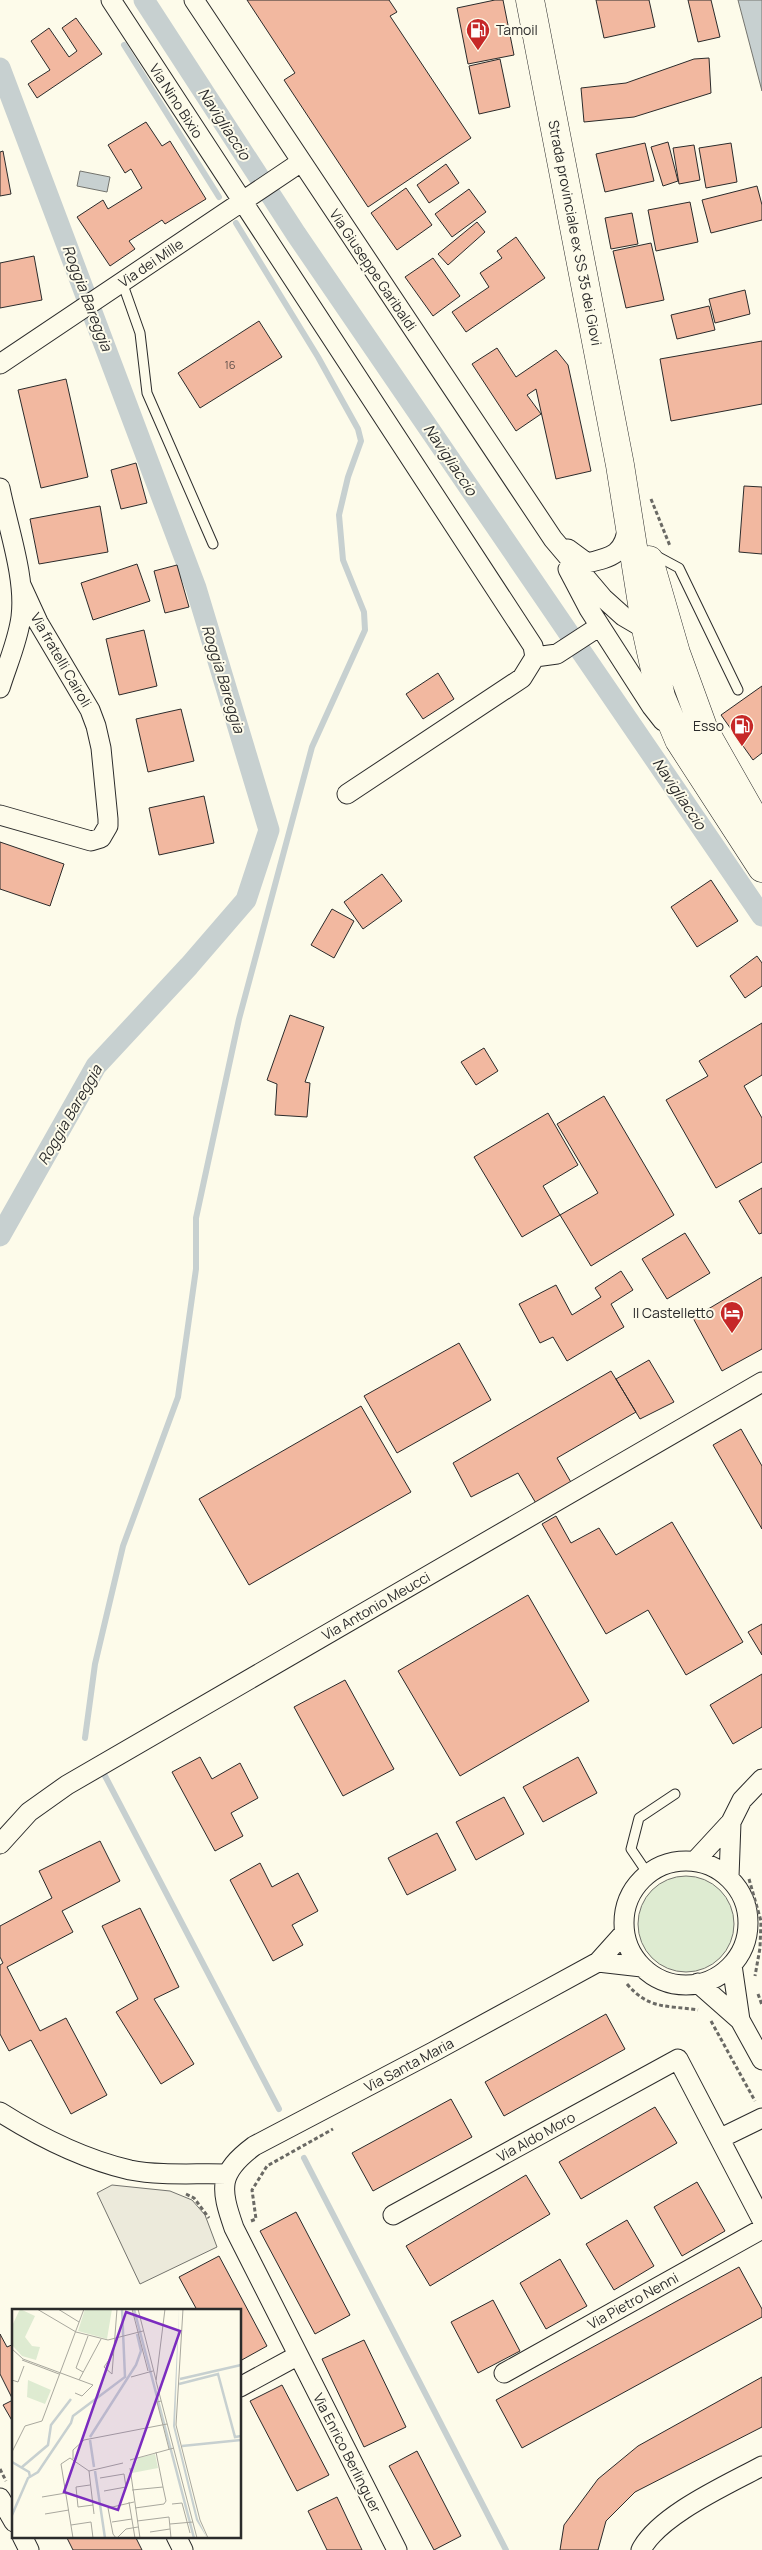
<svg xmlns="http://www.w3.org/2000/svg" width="762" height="2550" viewBox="0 0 762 2550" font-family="Manrope,sans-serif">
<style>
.green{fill:#deebd1;stroke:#74746e}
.parking{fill:#eceadb;stroke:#74746e}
.water{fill:#c7d0d0;stroke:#74746e}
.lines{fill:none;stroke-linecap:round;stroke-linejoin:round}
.stream{stroke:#c7d0d0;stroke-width:6}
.canal{stroke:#c7d0d0;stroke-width:21}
.building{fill:#f2b8a0;stroke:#2b2b2b}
.lane-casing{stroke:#2b2b2b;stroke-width:11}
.street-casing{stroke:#2b2b2b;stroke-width:21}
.primary-casing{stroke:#2b2b2b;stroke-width:29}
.path{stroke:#6a6964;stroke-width:3;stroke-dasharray:4 2.5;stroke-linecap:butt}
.lane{stroke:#fdfbea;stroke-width:9}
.street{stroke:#fdfbea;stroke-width:19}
.primary{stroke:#fdfbea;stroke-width:28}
.labels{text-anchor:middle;stroke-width:4;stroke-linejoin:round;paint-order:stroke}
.number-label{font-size:11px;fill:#5d4e48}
.poi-label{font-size:14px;fill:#2b2b2b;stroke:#fdfbea;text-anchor:end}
.street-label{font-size:14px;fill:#2b2b2b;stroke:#fdfbea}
.water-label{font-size:15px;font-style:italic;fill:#2b2b2b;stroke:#fdfbea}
.inset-river{fill:none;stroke:#c7d0d0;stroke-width:2.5}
.inset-road{fill:none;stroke:#a9a89e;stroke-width:1}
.view{fill:#7b2cbf;fill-opacity:0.15;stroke:#7b2cbf;stroke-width:2.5}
.inset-edge{fill:none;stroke:#2b2b2b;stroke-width:2.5}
</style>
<rect width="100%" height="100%" fill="#fdfbea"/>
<path class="green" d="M638 1924a48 48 0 1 1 96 0a48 48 0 1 1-96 0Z"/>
<path class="parking" d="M112,2185L170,2191L192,2200L205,2215L217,2247L140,2284L97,2193Z"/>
<path class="water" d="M738,0H762V91Z
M80,171L110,177L107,192L77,186Z"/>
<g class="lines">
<path class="stream" d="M124,45L219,197
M85,1738L95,1664L123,1546L178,1397L196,1269V1218L239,1019L312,747L365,630L364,612L343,560L339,515L348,477L361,441L358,429L318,357L236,223
M104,1774L279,2109
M304,2158L506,2550"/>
<path class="canal" d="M144,0L296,234L762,916
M0,68L196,588L269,830L246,900L189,966L96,1066L0,1236"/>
</g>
<path class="building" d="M247,0H389L397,12L390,16L471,138L368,207L284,80L295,73Z
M495,0H503L514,55L468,64L457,8Z
M596,0H649L655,27L604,38Z
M688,0H711L720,37L698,42Z
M76,18L102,54L37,98L28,84L50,70L31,41L49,28L69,57L77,51L62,28Z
M709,58L711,93L634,117L584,122L581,88L626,83L694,59Z
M500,59L510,107L479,114L469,66Z
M146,122L162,146L170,141L206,199L165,224L162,220L129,241L135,249L110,266L77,217L103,200L108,209L142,188L131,169L125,173L108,145Z
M668,142L678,181L663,186L651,147Z
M645,143L654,181L605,192L596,154Z
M731,143L737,182L706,188L699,148Z
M694,145L700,180L679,184L673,148Z
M3,151L11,194L0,196V152Z
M446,164L459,183L429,203L417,185Z
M757,186L762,205V220L711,233L702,200Z
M406,188L432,225L397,250L371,213Z
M469,189L486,212L452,237L435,214Z
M690,202L698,242L656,251L648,210Z
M632,213L638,244L611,249L605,218Z
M477,222L485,232L448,265L438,254Z
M516,237L545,278L466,332L452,312L489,287L480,273L502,258L497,251Z
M651,243L664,300L626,308L613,251Z
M34,256L42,300L0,308V263Z
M433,258L460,296L433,316L405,277Z
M745,290L750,314L715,323L709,299Z
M709,306L715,330L677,339L671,315Z
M259,321L282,357L200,408L178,373Z
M762,341V404L671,421L660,359Z
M497,348L516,377L556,350L568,365L591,471L556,479L536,389L527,395L541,414L516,431L472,364Z
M66,379L88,477L41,488L18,390Z
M136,463L147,503L121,509L111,470Z
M744,486L762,487V554L739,552Z
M100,506L108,552L39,564L30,519Z
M137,564L150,601L93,620L81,583Z
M177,565L189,607L165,613L154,571Z
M144,630L157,686L119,695L106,639Z
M438,673L454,699L423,719L406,694Z
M762,686V753L753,760L721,715Z
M181,709L194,761L148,772L136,719Z
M204,796L214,843L159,855L149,808Z
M0,842L64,864L50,906L0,889Z
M382,874L402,901L363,929L344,902Z
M711,880L738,921L697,947L671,907Z
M332,909L354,921L334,958L311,945Z
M757,956L762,963V986L745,998L730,976Z
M290,1015L324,1027L305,1082L310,1083L307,1117L275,1115L277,1084L267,1080Z
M762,1023V1075L744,1086L762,1118V1162L716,1188L666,1100L708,1076L699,1061Z
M484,1048L498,1071L476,1085L461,1062Z
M604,1096L674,1215L591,1266L560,1215L598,1193L557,1124Z
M548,1113L578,1165L543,1186L560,1215L522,1237L474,1157Z
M762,1188V1233L759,1234L739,1201Z
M685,1233L710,1273L667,1299L642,1259Z
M621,1271L633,1290L611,1304L624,1327L567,1361L553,1337L540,1343L519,1304L556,1285L572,1315L601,1297L595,1288Z
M762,1277V1349L722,1371L693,1318Z
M459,1343L491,1400L397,1453L364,1396Z
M649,1360L674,1402L640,1419L616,1379Z
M611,1371L636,1412L557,1458L572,1484L537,1505L518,1473L471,1497L453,1463Z
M361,1406L411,1492L249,1585L199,1499Z
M741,1429L762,1466V1529L713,1445Z
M556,1516L571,1543L599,1528L616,1555L672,1522L743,1642L686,1675L648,1610L606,1634L542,1524Z
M528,1595L589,1701L460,1776L398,1671Z
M762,1624V1655L748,1632Z
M762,1674V1727L733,1744L710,1705Z
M345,1680L394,1769L343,1796L294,1707Z
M200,1757L212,1779L240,1763L258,1798L231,1813L243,1836L215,1851L172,1772Z
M578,1757L597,1793L543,1822L523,1787Z
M504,1797L524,1834L476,1860L456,1822Z
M437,1833L456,1870L407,1895L388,1858Z
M100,1841L120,1881L62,1911L73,1932L7,1967L40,2031L66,2018L107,2095L71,2114L31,2040L9,2051L0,2034V1965L3,1963L0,1957V1926L52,1898L39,1871Z
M260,1863L272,1887L298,1873L318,1911L292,1925L303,1945L273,1961L230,1880Z
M140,1908L179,1987L154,1999L194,2064L161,2084L116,2012L138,1999L102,1926Z
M606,2014L625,2049L504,2116L485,2082Z
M451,2099L472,2137L373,2191L352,2153Z
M655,2107L677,2143L581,2199L559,2162Z
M526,2175L550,2214L430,2286L406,2246Z
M697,2182L725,2231L682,2256L654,2207Z
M296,2212L350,2315L315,2334L260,2231Z
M627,2220L654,2266L614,2290L586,2244Z
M219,2256L267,2346L240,2361V2310H197L179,2277Z
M560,2259L587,2306L546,2329L520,2283Z
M739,2267L762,2309V2317L522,2448L496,2400Z
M493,2300L520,2351L478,2373L451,2322Z
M0,2334L7,2347L14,2344V2424L3,2405L13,2400L0,2374Z
M364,2340L406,2427L364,2447L322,2359Z
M762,2377V2427L635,2492L606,2521L598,2550H560L564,2525L598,2479L638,2446Z
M282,2385L329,2475L297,2491L250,2401Z
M417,2451L461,2536L434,2550L389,2466Z
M337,2497L362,2550H327L308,2511Z
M66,2536H135L142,2550H73Z"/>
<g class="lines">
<g class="lane-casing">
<path id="lane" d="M122,282L140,333L147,393L213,544
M653,554L679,568L738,690
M648,1874L631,1849L639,1818L675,1794"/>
</g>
<g class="street-casing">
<path id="street" d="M111,0L533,646L535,657L522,678L347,794
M194,0L553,539L603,598L623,616L652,633
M0,364L301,162
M0,488C8,528 26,578 21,617C18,641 7,665 0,688
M568,549L587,563C613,557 624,554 628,526
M568,569L589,609L652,707L663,721
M535,657L557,654L600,626
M0,815L91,841L101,838L108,826V819L101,748L96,726L90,710L38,622L21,585
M0,1844L29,1812L67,1785L762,1382
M695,1861L731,1822L742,1800L762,1779
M624 1923a62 62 0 1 1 124 0a62 62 0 1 1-124 0Z
M729,1877L731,1822
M598,1962L642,1967
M732,1965L740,2020L762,2060
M698,1983L740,2020
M0,2112C41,2138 83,2159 130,2170C161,2176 195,2173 227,2174
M721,2138L762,2118
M393,2215L678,2059L762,2220
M504,2373L762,2229
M240,2387L297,2356
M0,2498L14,2522
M22,2536L29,2550
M176,2536L183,2550
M397,2550L234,2228C220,2188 218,2173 254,2146L433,2052L598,1962L624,1933
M641,2550C659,2515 727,2485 762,2466"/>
</g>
<g class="primary-casing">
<path id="primary" d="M530,0L620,465L646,629L661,697L679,740L762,868
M649,560L676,653L704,730L762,832"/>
</g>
<path class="path" d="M651,499L670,546
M749,1879L761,1921L760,1948L755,1976
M627,1984C649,2010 667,2005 698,2010
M758,1994L762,2005
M711,2021L755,2101
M186,2194L194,2198L209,2218
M251,2221L256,2219L252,2190L267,2166L333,2129
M0,2469L6,2481"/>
<use href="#lane" class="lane"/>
<use href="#street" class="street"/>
<use href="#primary" class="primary"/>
</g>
<defs>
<g id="fuel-pin" transform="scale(1.25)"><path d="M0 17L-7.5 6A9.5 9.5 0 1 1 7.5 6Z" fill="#c62828" stroke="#fdfbea"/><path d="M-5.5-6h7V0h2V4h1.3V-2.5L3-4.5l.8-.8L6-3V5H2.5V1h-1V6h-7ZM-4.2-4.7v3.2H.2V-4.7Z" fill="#fff"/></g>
<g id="hotel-pin" transform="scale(1.25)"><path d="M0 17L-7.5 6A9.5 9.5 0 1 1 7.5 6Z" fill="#c62828" stroke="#fdfbea"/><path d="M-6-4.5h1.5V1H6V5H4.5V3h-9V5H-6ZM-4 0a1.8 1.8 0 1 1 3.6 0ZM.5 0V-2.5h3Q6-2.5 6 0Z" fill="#fff"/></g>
</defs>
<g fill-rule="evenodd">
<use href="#fuel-pin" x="478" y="30"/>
<use href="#fuel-pin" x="742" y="726"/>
<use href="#hotel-pin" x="732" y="1313"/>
</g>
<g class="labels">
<g class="number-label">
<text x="230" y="369">16</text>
</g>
<g class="poi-label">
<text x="496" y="35" text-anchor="start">Tamoil</text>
<text x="724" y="731">Esso</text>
<text x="714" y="1318">Il Castelletto</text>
</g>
<g class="street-label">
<text transform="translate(176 101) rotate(57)" y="5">Via Nino Bixio</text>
<text transform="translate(575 233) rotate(79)" y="5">Strada provinciale ex SS 35 dei Giovi</text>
<text transform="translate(151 263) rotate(-34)" y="5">Via dei Mille</text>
<text transform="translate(373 270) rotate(56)" y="5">Via Giuseppe Garibaldi</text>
<text transform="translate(61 660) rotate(60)" y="5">Via fratelli Cairoli</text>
<text transform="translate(376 1606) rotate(-30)" y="5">Via Antonio Meucci</text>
<text transform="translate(409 2065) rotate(-28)" y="5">Via Santa Maria</text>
<text transform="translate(536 2137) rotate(-29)" y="5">Via Aldo Moro</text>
<text transform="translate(633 2301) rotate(-29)" y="5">Via Pietro Nenni</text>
<text transform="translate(347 2453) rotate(63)" y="5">Via Enrico Berlinguer</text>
</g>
<g class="water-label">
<text transform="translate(224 124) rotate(57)" y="5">Navigliaccio</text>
<text transform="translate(87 298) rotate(69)" y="5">Roggia Bareggia</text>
<text transform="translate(450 460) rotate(56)" y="5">Navigliaccio</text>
<text transform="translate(223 679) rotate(73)" y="5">Roggia Bareggia</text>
<text transform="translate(679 794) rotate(56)" y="5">Navigliaccio</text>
<text transform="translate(70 1115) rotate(-60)" y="5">Roggia Bareggia</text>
</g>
</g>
<g transform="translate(12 2309)">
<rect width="229" height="229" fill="#fdfbea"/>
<path d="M8,0L23,7L13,28L20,37L28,38L24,51L10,47L0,36V17ZM73,0H100L95,30L66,22ZM16,71L39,81L33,95L15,88ZM143,145L146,159L120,164L126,149Z" fill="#deebd1"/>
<path d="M167,0L163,117L186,210L195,229L184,211L161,117Z" fill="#c7d0d0"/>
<path class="inset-river" d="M122,0L182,229M168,70L229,56M167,75L206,65L223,128L229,127M78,128L124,56L129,42L125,25M78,131L82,158M170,137L229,131M0,153L17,163L18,168M10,158L36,136L39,116L59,90M83,162L93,229M0,206L16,169L26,163L59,114L61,107L113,68L110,0"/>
<path class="inset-road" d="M25,0L64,23L96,31L131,22M46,0L67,13M120,0L136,62M126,0L144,71M153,0L144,72L185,229M171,0L164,116L188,211L196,229M0,40L11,50L81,76L70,87L63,84M101,45L92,58L100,65L105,0M10,51L47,65M71,63L64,59L76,27M119,68L141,62M0,71L6,73L12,57M67,71L89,30M149,92L145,93L157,140M0,143L13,117L30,112L72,0M144,143L151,178M61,150V141L72,131L155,115M118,151L162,139M118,159L128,229M77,162L82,205M77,162L111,154M88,169L112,165L114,178L92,182M78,176L64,178L66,198L81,196M120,181L151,178L154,192L152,195L123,199M30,188L54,184M117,193L123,229M160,195L170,194L178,224M33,205L57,201M125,212L157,208L159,229M100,213L120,210M158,215L181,213M59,216L79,213L81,229M138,223L158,220M61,229L49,155L58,149L77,162M104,229L101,225L96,199L122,193M105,229L114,220L126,218"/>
<path class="view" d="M114,3L168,22L106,201L52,183Z"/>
<rect width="229" height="229" class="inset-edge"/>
</g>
</svg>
